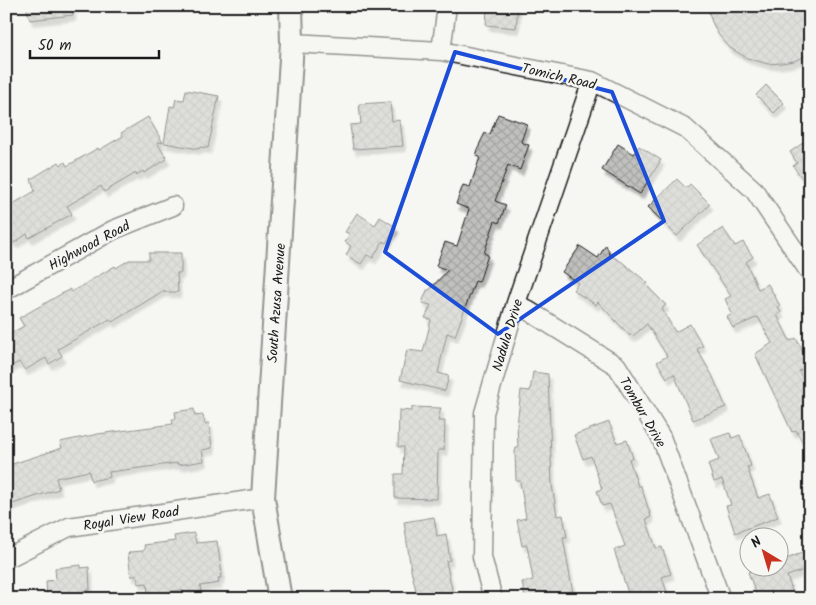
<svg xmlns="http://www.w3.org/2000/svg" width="816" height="605" viewBox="0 0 816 605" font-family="Kalam,sans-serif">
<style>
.building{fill:url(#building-cross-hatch);stroke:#1c1c1c;filter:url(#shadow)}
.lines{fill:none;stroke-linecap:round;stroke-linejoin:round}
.minor-casing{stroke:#1c1c1c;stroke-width:21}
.tertiary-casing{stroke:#1c1c1c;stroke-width:26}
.minor{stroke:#f6f6f2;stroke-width:18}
.tertiary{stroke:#f6f6f2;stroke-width:22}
.marked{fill:none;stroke:#1d4ed8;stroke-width:4;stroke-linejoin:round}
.labels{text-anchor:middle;stroke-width:5;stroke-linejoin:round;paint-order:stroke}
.street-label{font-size:14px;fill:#1c1c1c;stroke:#f6f6f2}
</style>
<defs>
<pattern id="building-cross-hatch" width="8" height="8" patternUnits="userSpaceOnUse" patternTransform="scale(1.25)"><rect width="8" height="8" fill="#c0c0bd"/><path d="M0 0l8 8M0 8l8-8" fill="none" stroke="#a4a4a2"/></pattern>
<filter id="shadow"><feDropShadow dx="3" dy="5.5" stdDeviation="1" flood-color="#0004"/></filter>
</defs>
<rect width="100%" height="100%" fill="#f6f6f2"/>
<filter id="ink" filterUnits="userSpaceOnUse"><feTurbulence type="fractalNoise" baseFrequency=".02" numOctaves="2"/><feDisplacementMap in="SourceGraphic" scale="10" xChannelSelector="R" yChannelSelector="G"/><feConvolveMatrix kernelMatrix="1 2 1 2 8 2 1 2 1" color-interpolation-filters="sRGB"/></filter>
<g filter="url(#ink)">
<path class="building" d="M26,6H72L73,15L30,20Z
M487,6H518L516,28L486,25Z
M707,6H810V54L794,61L782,63L768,64L747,58L730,48L718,34L712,22Z
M766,85L784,103L774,113L756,95Z
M186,90L219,96L208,148L200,147L199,149L164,143L170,106L174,107L176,99L184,100Z
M390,102L392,121L400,120L403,146L353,149L350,125L361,124L359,104Z
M498,114L527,124L521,142L529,145L520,170L508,165L495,201L506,205L499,223L495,221L484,253L488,255L479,282L475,281L455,336L447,333L438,373L449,376L445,391L400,380L407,350L423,352L431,320L425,318L431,305L422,303L427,290H429L448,270L436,266L445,242L457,246L469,209L456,204L463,185L470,187L480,157L476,156L480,143L485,133L490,134Z
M148,117L163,143L157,142L167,159L144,173L143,171L136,175V173L104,192L101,186L67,206L72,214L29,238L27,234L14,243L12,240L11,241L6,233V208L35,191L31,179L59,162L61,165L65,162L67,166L98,148L99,150L123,136L121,133Z
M810,138V189L793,166L797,163L790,152Z
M618,144L634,154L639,146L661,160L640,194L602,170Z
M677,179L686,188L690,184L710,204L677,236L648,207Z
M357,213L375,225L380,217L396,227L386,243L383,241L373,258L367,255L361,264L346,255L351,246L345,242L350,234L345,232Z
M723,228L735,246L743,242L753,257L746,262L758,289L768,284L780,306L778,307L781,313L777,315L790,341L796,338L810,365L799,371L810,393V458L796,430L792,432L755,354L772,343L758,317L733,328L727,317L732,314L725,299L731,296L697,245Z
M606,245L610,255L622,262L648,283L646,285L666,305L662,309L675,332L690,324L703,346L697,349L712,375L726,407L693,420L674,374L667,378L657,362L667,356L647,324L633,336L631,334L630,336L598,302L596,305L573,290L578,283L562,272L580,246L598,258Z
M149,253H181V273H177L178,292H165V290L112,322L110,319L58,349L62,356L49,364L46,358L25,370L19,362L6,369V336L24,326L19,318L70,289L71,292L115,266L116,268L129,260H149Z
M533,372L548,374L552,485L557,516L563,515L567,537H563L574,599H525L522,582L533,580L527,545L522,546L517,520L526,518L520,481H516L515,452L516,448H518L517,425L521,390L530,391Z
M412,407L441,408L438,421H445L444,450H438L437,499L395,498V474H403L404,447H398L399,410L412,411Z
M194,409L195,416L203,415L205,424L209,423L212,448L202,450L204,461L178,465V463L109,472L110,477L91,481L89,471L56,478L59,489L6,506V466L62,448L60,442L98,434L173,424L172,419H176L175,412Z
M609,422L617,443L627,440L633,458L629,459L638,486H641L642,489L651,517L646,519L656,548L662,547L671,574L662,577L669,599H630L614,550L625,546L610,504L602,506L597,491L602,489L591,456L583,459L574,435Z
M730,433L732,438L740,435L751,466L747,467L758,498L770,494L778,517L735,533L726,506L731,505L722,479L714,482L708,464L719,460L711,439Z
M434,517L437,536L446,534L450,560L446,561L454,599H418L411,570L404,522Z
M194,533L196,543L217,541L222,574H220L221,578H218L219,583L200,586L201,592L182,595V590L148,594L147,583L138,584L137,576H131L128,554L130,552L143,551L145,549L144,545L175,541L174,536Z
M810,550V568L787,576L795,599H758L748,572L761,568H778V562Z
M81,565V568L89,567L90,590H83V599H47L46,581L56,580L55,568Z"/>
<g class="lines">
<g class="minor-casing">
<path id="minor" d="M292,43L441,51L592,81L685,128L754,190L810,273
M441,51L447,6
M6,290L113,230L173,206
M516,303L617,366L661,437L721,599
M6,559L69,527L263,498
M493,599L482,557L484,413L516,303L592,81"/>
</g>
<g class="tertiary-casing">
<path id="tertiary" d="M280,599L263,498L292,43L291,6"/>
</g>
<use href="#minor" class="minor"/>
<use href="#tertiary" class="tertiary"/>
</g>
</g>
<path d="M0 0H816V605H0ZM455,52L612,92L664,221L498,334L385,252Z" fill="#f6f6f2" fill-opacity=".55" fill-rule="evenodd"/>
<path class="marked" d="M455,52L612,92L664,221L498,334L385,252Z"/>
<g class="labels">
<g class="street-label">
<text transform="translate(559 76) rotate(13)" y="5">Tomich Road</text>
<text transform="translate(89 245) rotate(-28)" y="5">Highwood Road</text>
<text transform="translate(276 303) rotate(-86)" y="5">South Azusa Avenue</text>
<text transform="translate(507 335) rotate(-73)" y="5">Nadula Drive</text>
<text transform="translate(643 412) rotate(60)" y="5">Tombur Drive</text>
<text transform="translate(131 518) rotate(-9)" y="5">Royal View Road</text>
</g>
</g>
<rect width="816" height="605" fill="none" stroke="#f6f6f2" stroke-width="25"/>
<rect x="12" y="12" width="791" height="580" fill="none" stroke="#1c1c1c" stroke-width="2" filter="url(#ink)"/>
<g transform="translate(764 552) rotate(322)"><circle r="24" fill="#f6f6f2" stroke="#9f9f9c"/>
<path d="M0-4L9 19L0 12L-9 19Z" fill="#c8321e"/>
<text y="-8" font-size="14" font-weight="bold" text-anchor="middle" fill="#1c1c1c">N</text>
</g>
<path d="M30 50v8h129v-8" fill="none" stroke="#1c1c1c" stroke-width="2.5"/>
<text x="38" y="50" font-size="15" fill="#1c1c1c" stroke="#f6f6f2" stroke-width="4" paint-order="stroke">50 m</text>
</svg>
